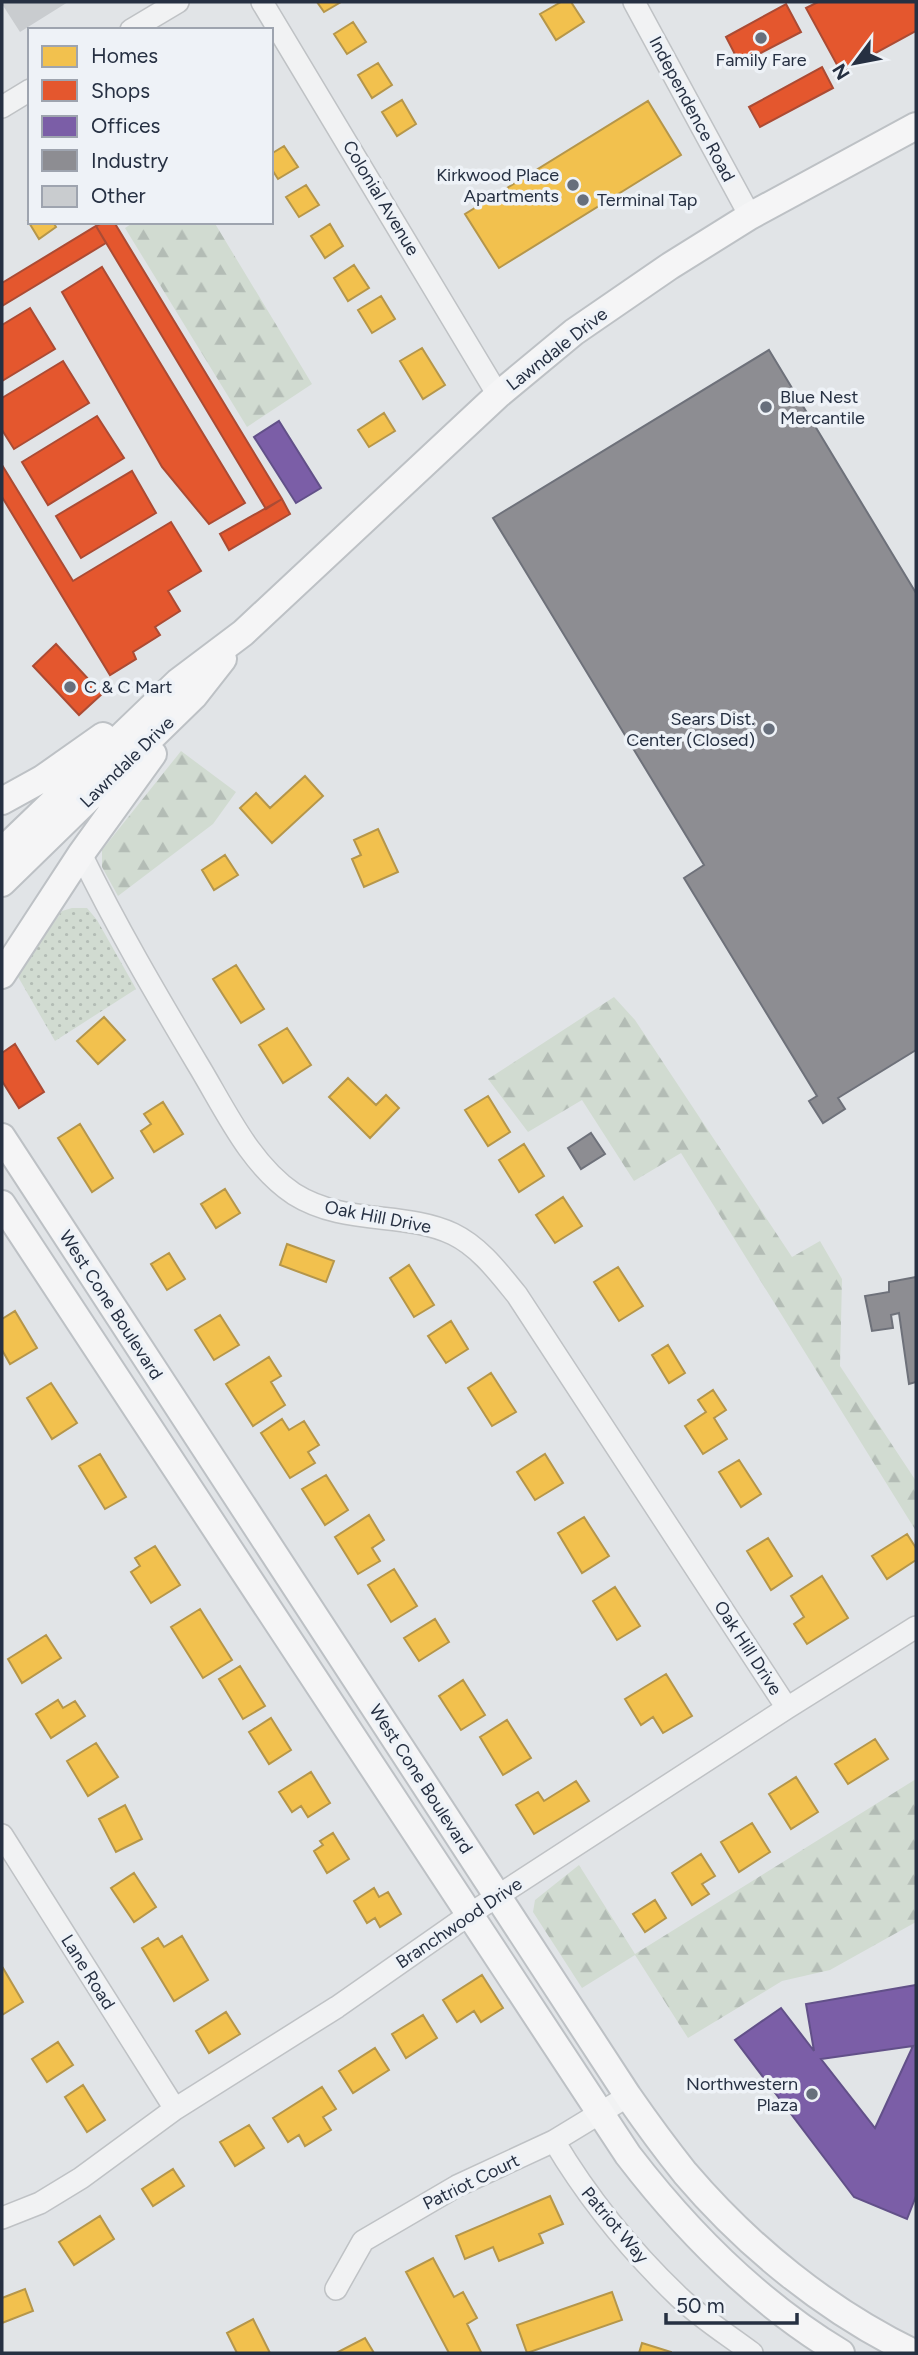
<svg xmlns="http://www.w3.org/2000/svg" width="918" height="2355" viewBox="0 0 918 2355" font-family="Figtree,sans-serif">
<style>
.grass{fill:url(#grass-dots)}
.forest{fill:url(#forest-firs)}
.homes{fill:#f2c14e;stroke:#b5964a;stroke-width:2}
.shops{fill:#e4572e;stroke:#ab4b34;stroke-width:2}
.offices{fill:#7b5ea7;stroke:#625089;stroke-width:2;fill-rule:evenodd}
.industry{fill:#8d8d92;stroke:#6e717a;stroke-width:2}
.building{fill:#c9cccf}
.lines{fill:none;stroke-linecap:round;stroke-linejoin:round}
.minor-casing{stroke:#bfc2c5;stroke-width:24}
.major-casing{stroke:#bdc1c5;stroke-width:30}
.minor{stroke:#f1f2f3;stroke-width:21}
.major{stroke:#f5f5f6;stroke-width:26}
.poi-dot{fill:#676f7c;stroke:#eef2f7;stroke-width:2.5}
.labels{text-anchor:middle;stroke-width:7;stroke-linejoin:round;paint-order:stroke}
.poi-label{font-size:18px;fill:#263042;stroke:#eef2f7;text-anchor:end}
.street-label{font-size:18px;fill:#263042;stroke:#eef2f7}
</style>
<defs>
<pattern id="grass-dots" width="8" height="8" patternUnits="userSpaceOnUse" patternTransform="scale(1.75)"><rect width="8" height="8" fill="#d1dbd1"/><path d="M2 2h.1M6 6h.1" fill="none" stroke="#b3bcb5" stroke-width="1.8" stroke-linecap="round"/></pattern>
<pattern id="forest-firs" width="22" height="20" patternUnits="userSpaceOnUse" patternTransform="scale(1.75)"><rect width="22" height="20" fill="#d1dbd1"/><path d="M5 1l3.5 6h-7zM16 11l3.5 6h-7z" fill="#b3bcb5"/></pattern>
</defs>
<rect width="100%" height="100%" fill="#e1e4e7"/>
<path class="grass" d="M72,908H87L97,920L136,989L55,1041L17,975L62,911Z"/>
<path class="forest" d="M134,222H214L312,384L247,427L125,228Z
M181,751L236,792L213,824L118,896L102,867V850Z
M614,997L635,1020L792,1257L820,1241L842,1279L840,1366L916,1481V1531L681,1153L634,1181L582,1100L528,1132L488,1079Z
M916,1779V1922L830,1970L782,1981L688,2038L635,1955L582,1988L533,1912L535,1900L579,1865L635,1954Z"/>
<path class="homes" d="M317,2H341L324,12Z
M561,2H571L584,22L556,40L540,14Z
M353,22L366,42L347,54L334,34Z
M378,63L392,85L372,98L358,75Z
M402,100L416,124L397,136L382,112Z
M648,101L681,155L499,268L465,214Z
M284,146L298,167L278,179L271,168V154Z
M306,185L319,205L299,217L286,197Z
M30,220V222H53L56,227L39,239L28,221Z
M330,224L343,246L325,258L311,236Z
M354,265L369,288L348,301L334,278Z
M381,296L395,319L372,333L358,310Z
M422,348L445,385L423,399L400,361Z
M384,413L395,431L369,447L358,430Z
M305,776L323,796L272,843L240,808L256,793L270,808Z
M378,829L398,872L364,887L352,859L361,855L354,840Z
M225,855L238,875L214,890L202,870Z
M236,965L264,1009L241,1023L213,979Z
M104,1017L125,1040L98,1064L77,1041Z
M287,1028L311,1065L283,1083L259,1045Z
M348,1078L376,1105L386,1095L399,1108L370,1138L329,1097Z
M488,1096L510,1132L488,1146L465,1110Z
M163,1102L183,1134L154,1152L141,1131L151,1124L144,1114Z
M80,1124L113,1178L92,1192L58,1138Z
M524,1144L544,1176L519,1192L499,1160Z
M225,1189L240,1213L216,1228L201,1204Z
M563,1197L582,1226L555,1243L536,1215Z
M287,1244L334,1261L326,1282L280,1265Z
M169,1253L185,1279L167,1290L151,1264Z
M409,1265L434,1305L414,1317L390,1278Z
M618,1267L643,1306L619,1321L594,1282Z
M15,1311L37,1348L10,1364L2,1350V1319Z
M220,1315L239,1345L214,1360L195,1330Z
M451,1321L468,1349L446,1363L428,1336Z
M668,1345L685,1373L669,1383L652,1355Z
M269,1357L281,1376L271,1382L285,1405L253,1426L226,1384Z
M491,1373L516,1412L492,1426L468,1388Z
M51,1383L77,1423L52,1439L27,1398Z
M713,1390L726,1410L714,1418L727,1439L703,1454L685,1426L706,1412L698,1400Z
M282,1419L289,1430L304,1421L319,1445L308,1452L315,1463L290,1478L261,1433Z
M100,1454L126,1497L105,1509L79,1466Z
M545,1454L563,1483L535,1500L517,1472Z
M739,1460L761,1494L741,1507L719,1472Z
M326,1475L348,1510L325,1525L302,1489Z
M369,1515L384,1540L372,1548L380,1561L358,1574L335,1537Z
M584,1517L609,1556L582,1573L558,1533Z
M907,1534L916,1548V1560L887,1579L872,1556Z
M768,1538L792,1576L771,1590L747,1551Z
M155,1546L180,1585L151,1603L131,1572L140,1566L135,1558Z
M394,1569L417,1606L391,1622L368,1585Z
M822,1576L848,1618L807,1644L794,1624L804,1617L791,1596Z
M615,1587L640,1626L617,1640L593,1601Z
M200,1609L232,1660L203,1678L171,1627Z
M435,1619L449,1642L419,1661L404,1638Z
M46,1635L61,1658L22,1683L8,1659Z
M240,1666L265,1706L243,1719L219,1679Z
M666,1674L692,1716L663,1733L653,1717L641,1725L625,1699Z
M463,1680L485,1715L461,1730L439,1696Z
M58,1700L63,1708L75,1701L85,1716L51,1738L36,1714Z
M271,1718L291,1750L269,1764L249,1732Z
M507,1720L531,1758L503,1775L480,1737Z
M875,1739L888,1759L848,1784L835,1764Z
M96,1743L118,1777L88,1796L67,1761Z
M311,1772L330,1803L308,1817L301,1806L292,1812L279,1792Z
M796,1777L818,1812L791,1829L769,1794Z
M576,1781L589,1801L534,1834L516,1805L538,1792L544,1801Z
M125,1805L142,1839L116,1852L99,1819Z
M752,1823L770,1852L739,1872L721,1842Z
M333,1833L349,1859L327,1873L314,1851L323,1845L320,1841Z
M701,1854L715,1876L702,1884L709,1894L692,1905L672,1873Z
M134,1873L156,1907L134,1922L111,1888Z
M374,1888L379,1897L388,1892L401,1914L380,1927L375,1918L367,1923L354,1901Z
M655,1900L666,1918L645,1932L633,1914Z
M182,1936L208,1980L174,2001L142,1948L158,1938L164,1947Z
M3,1968L23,2002L2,2015V1969Z
M482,1975L503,2008L481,2022L474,2011L457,2022L443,2000Z
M226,2012L240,2034L209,2053L196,2031Z
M423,2015L437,2038L406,2058L392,2034Z
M58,2042L73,2065L47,2082L32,2059Z
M375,2048L389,2070L353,2093L339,2071Z
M83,2085L105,2120L87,2132L65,2097Z
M322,2087L336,2109L323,2117L331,2130L305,2146L299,2135L288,2142L273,2118Z
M249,2125L264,2148L235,2166L220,2142Z
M173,2169L184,2186L153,2206L142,2189Z
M550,2196L563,2224L539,2234L543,2243L499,2261L493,2247L465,2259L456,2236Z
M100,2216L114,2239L74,2265L59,2242Z
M433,2258L454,2297L463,2292L477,2318L467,2324L481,2352L479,2353H449L406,2272Z
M25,2289L33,2311L2,2323V2298Z
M612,2292L622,2320L527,2353L517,2325Z
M253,2319L270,2353H237L227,2333Z
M365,2338L374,2353H339L338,2352Z
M642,2343L671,2352V2353H639Z"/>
<path class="shops" d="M818,2H916V31L841,72L806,8Z
M786,4L801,32L740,64L726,37Z
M822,67L833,88L760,127L749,107Z
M104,222H114L282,499L266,509L96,226Z
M96,226L106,243L2,306V283Z
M102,267L245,503L209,524L162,467L62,292Z
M30,308L55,349L2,381V325Z
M63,361L89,403L14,449L2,430V398Z
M97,416L124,458L48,505L22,462Z
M2,465L73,581L171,522L201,571L168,591L180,611L155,627L160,635L133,652L136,659L110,675L2,497Z
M132,471L156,513L81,558L56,516Z
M282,499L290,514L229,550L220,534Z
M56,644L102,694L79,715L33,666Z
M15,1044L44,1092L19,1108L2,1081V1053Z"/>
<path class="offices" d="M279,421L321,488L296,503L254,437Z
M916,1985V2196L907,2219L854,2197L735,2040L781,2008L814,2051L806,2004ZM913,2046L875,2128L821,2059Z"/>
<path class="industry" d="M769,350L916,593V1050L838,1098L845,1109L823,1123L809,1101L817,1096L684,878L704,865L493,518Z
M591,1133L605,1154L581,1169L568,1148Z
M916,1277V1382L909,1384L899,1313L891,1315L893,1328L872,1331L865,1296L889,1292V1282Z"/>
<path class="building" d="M5,2H68L20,32L2,4Z"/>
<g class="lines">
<g class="minor-casing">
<path id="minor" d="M262,2L498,395
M634,2L750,216
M131,30L178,2
M2,107L30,90
M81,854C116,926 156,994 197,1063C224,1107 249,1164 294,1194C345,1226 404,1211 453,1234C480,1247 499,1273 517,1295L787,1708
M2,1835L175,2109
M554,2141C589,2200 630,2250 679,2297C701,2318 728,2335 752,2353
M2,2218L40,2203L81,2178L175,2109L337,2007L470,1914L787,1708L916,1627
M336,2289L363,2241L457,2186L554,2141L628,2096"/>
</g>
<g class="major-casing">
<path id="major" d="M2,801L42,779L103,736
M2,851L178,682L243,633L498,395L574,332L670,266L750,216L916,126
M2,883L194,696L223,659
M2,975L81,854L153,754
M2,1137L628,2096C646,2122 665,2148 685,2173C748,2247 827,2311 914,2353
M2,1204L628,2155C687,2232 758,2303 841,2353"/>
</g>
<use href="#minor" class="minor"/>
<use href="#major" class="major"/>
</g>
<g class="poi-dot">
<circle cx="761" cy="38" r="7"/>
<circle cx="573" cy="185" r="7"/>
<circle cx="583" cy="200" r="7"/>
<circle cx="766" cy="407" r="7"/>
<circle cx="70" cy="687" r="7"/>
<circle cx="769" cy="729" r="7"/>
<circle cx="812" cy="2094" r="7"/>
</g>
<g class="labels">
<g class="poi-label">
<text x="761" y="66" text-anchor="middle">Family Fare</text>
<text x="559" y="181">Kirkwood Place<tspan x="559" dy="21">Apartments</tspan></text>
<text x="597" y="206" text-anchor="start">Terminal Tap</text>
<text x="780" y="403" text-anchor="start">Blue Nest<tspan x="780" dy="21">Mercantile</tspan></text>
<text x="84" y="693" text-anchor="start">C &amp; C Mart</text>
<text x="755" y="725">Sears Dist.<tspan x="755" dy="21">Center (Closed)</tspan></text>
<text x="798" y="2090">Northwestern<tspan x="798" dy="21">Plaza</tspan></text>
</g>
<g class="street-label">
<text transform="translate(692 109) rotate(62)" y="6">Independence Road</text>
<text transform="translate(381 198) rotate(59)" y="6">Colonial Avenue</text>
<text transform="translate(557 349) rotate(-38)" y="6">Lawndale Drive</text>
<text transform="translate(127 762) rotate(-44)" y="6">Lawndale Drive</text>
<text transform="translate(378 1217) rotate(11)" y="6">Oak Hill Drive</text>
<text transform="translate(111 1305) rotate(57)" y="6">West Cone Boulevard</text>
<text transform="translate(748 1648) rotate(57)" y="6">Oak Hill Drive</text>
<text transform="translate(421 1779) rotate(57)" y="6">West Cone Boulevard</text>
<text transform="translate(459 1923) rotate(-34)" y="6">Branchwood Drive</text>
<text transform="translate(88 1972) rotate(58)" y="6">Lane Road</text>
<text transform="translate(471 2182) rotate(-26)" y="6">Patriot Court</text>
<text transform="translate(615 2225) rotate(50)" y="6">Patriot Way</text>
</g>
</g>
<rect width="918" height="2355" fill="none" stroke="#263042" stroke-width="7"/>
<rect x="28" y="28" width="245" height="196" fill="#eef2f7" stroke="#9ea4af" stroke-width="2"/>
<rect x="42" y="46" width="35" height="21" fill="#f2c14e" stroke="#9ea4af" stroke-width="2"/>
<text x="91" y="63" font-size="21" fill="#263042">Homes</text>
<rect x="42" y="80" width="35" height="21" fill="#e4572e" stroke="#9ea4af" stroke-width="2"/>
<text x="91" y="98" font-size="21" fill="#263042">Shops</text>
<rect x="42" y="116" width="35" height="21" fill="#7b5ea7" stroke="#9ea4af" stroke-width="2"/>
<text x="91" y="133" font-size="21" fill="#263042">Offices</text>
<rect x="42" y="150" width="35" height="21" fill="#8d8d92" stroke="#9ea4af" stroke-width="2"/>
<text x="91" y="168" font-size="21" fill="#263042">Industry</text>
<rect x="42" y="186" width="35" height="21" fill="#c9cccf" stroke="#9ea4af" stroke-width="2"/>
<text x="91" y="203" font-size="21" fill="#263042">Other</text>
<g transform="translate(855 63) rotate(238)" stroke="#eef2f7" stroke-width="5" paint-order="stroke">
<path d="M0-5L12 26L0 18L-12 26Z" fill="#263042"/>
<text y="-10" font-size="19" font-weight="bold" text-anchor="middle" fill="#263042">N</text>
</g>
<path d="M666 2313v10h131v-10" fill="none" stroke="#263042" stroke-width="3.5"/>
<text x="676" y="2313" font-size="21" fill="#263042" stroke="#eef2f7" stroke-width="5" paint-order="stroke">50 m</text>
</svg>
